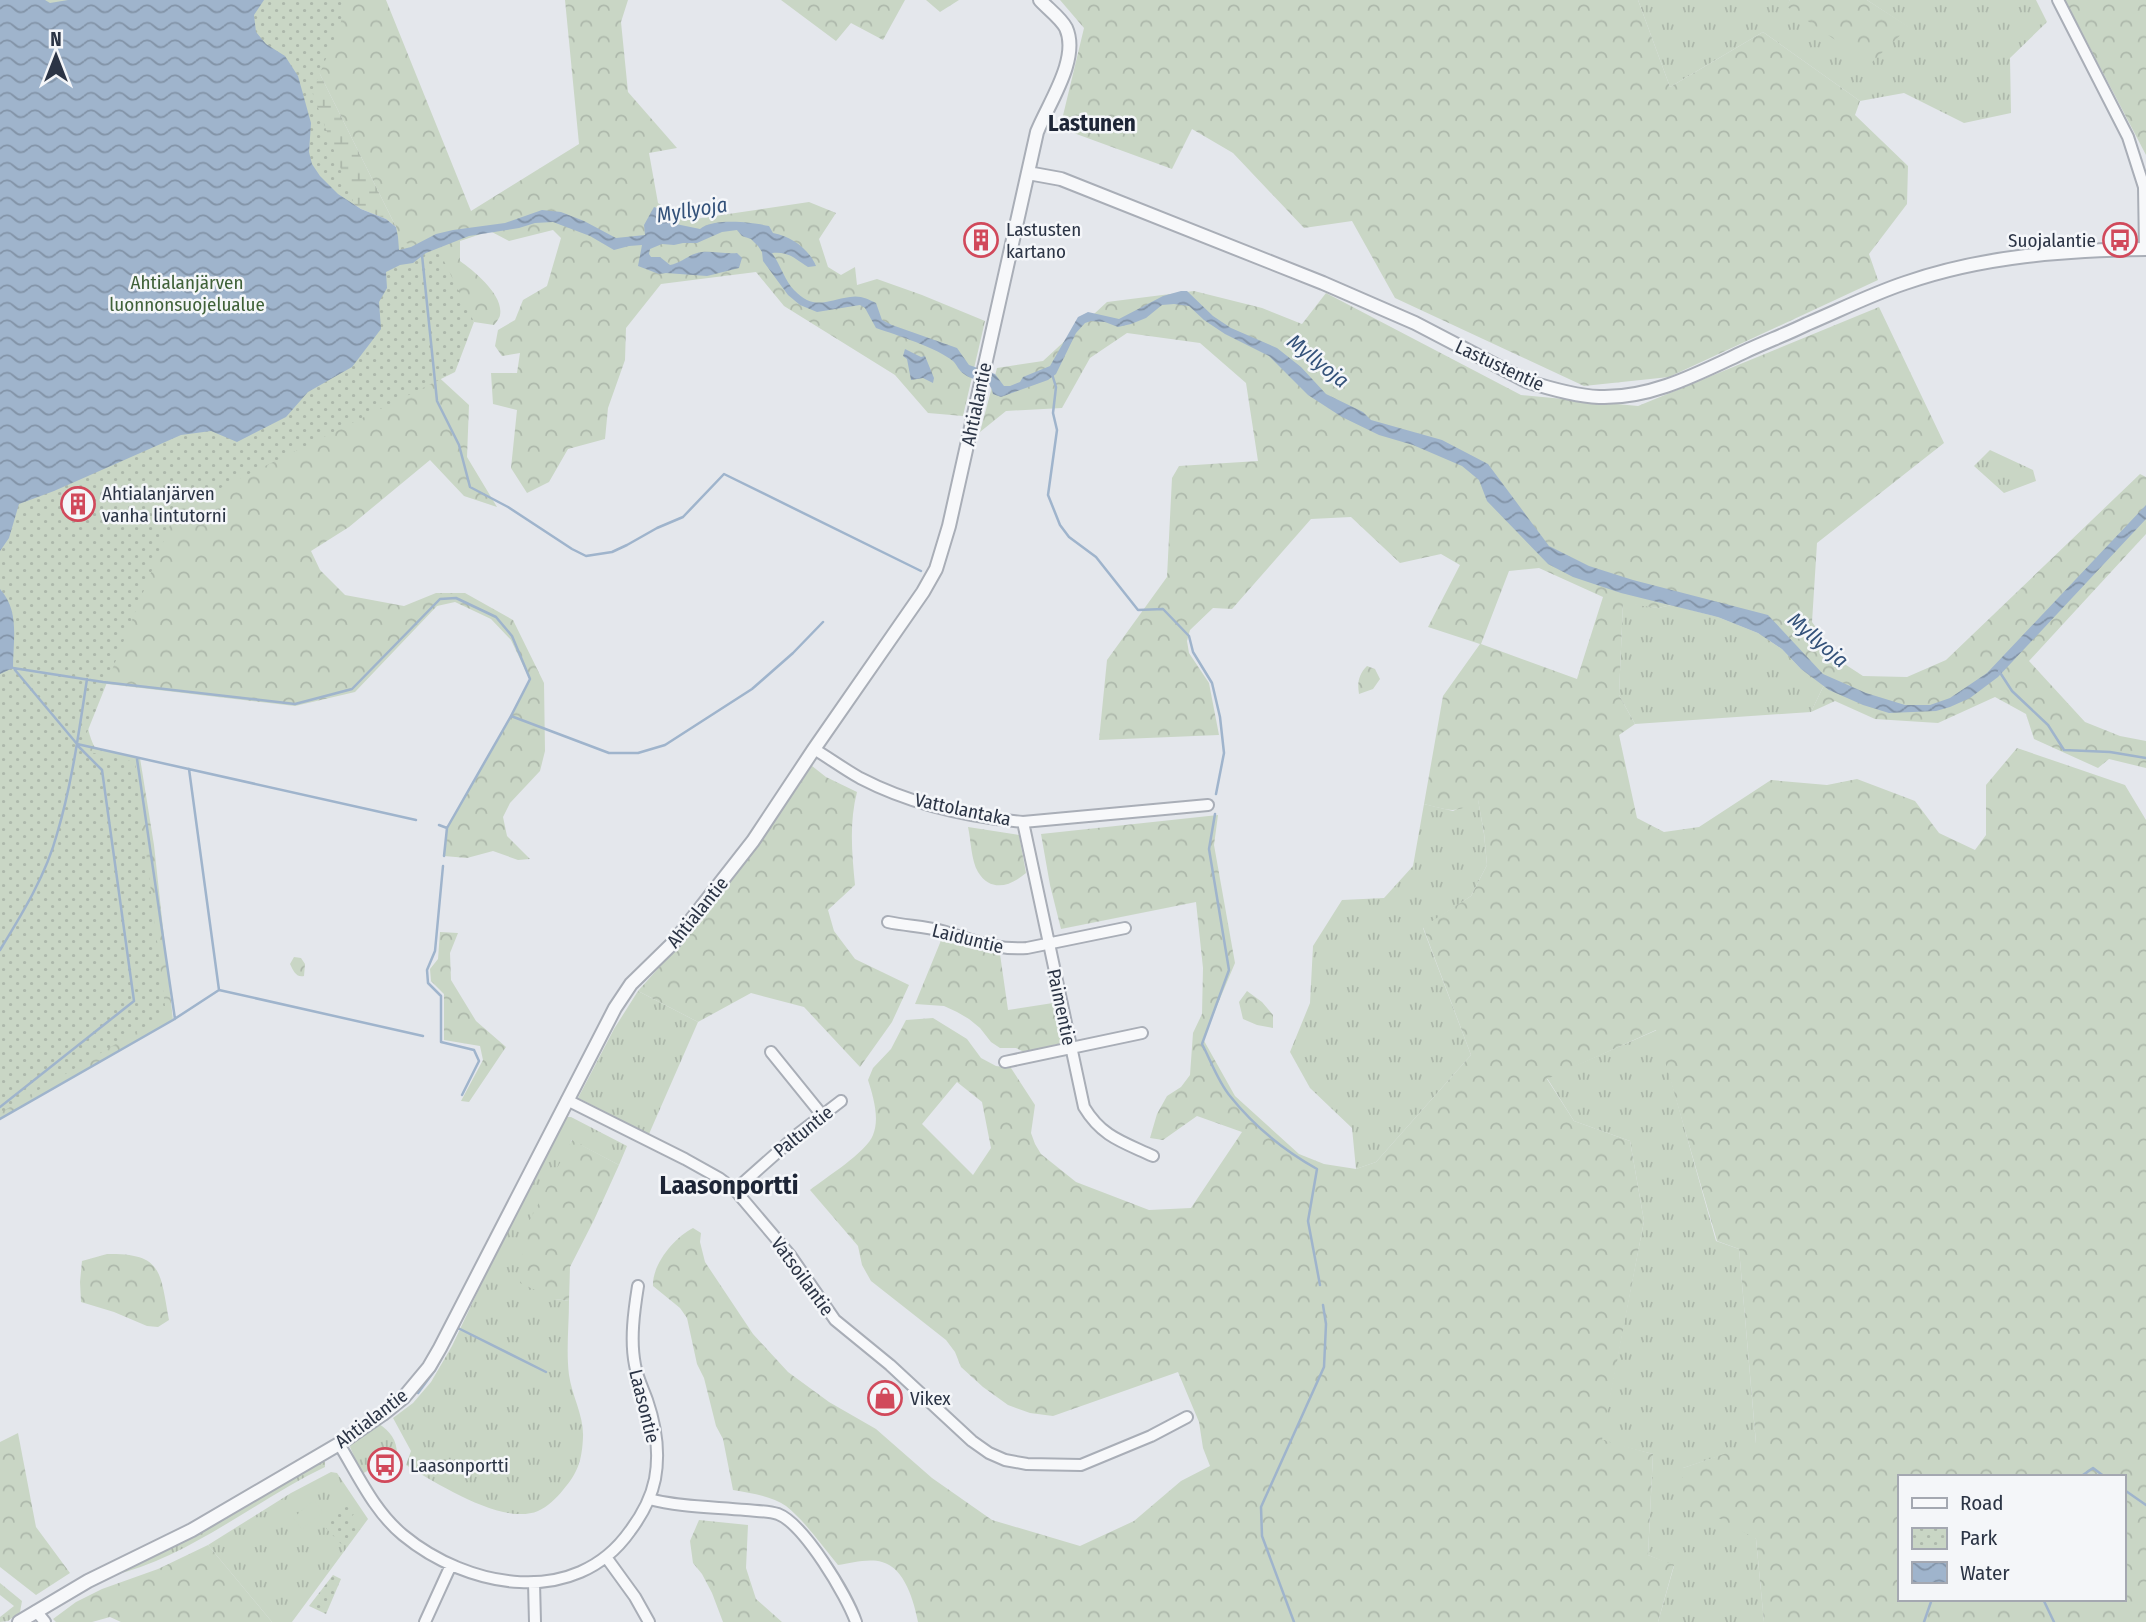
<svg xmlns="http://www.w3.org/2000/svg" width="2146" height="1622" viewBox="0 0 2146 1622" font-family="'Fira Sans Condensed',sans-serif">
<style>
.grass{fill:url(#grass-tufts)}
.forest{fill:url(#forest-crowns);fill-rule:evenodd}
.wetland{fill:url(#wetland-marsh)}
.park{fill:url(#park-dots)}
.garden{fill:#c9d6c5}
.water{fill:url(#water-waves)}
.lines{fill:none;stroke-linecap:round;stroke-linejoin:round}
.stream{stroke:#9fb4cc;stroke-width:2.5}
.minor-casing{stroke:#a9aeb7;stroke-width:14}
.tertiary-casing{stroke:#a9aeb7;stroke-width:16}
.minor{stroke:#f7f8fa;stroke-width:10}
.tertiary{stroke:#f7f8fa;stroke-width:12}
.labels{text-anchor:middle;stroke-width:5;stroke-linejoin:round;paint-order:stroke}
.poi-label{font-size:19px;fill:#2b3445;stroke:#f4f6f9;text-anchor:start}
.park-label{font-size:19px;fill:#3f6138;stroke:#f4f6f9}
.street-label{font-size:19px;fill:#2b3445;stroke:#f4f6f9}
.water-label{font-size:21px;font-style:italic;fill:#34527a;stroke:#f4f6f9}
.quarter-label{font-size:23px;font-weight:bold;fill:#1d2536;stroke:#f4f6f9}
.district-label{font-size:26px;font-weight:bold;fill:#1d2536;stroke:#f4f6f9}
</style>
<defs>
<pattern id="grass-tufts" width="24" height="20" patternUnits="userSpaceOnUse" patternTransform="scale(1.75)"><rect width="24" height="20" fill="#c9d6c5"/><path d="M3 7l-1-3M5 7V3M7 7l1-3M15 17l-1-3M17 17v-4M19 17l1-3" fill="none" stroke="#adb8ab"/></pattern>
<pattern id="forest-crowns" width="20" height="18" patternUnits="userSpaceOnUse" patternTransform="scale(1.75)"><rect width="20" height="18" fill="#c9d6c5"/><path d="M2 6a3 3 0 1 1 6 0M12 15a3 3 0 1 1 6 0" fill="none" stroke="#adb8ab"/></pattern>
<pattern id="wetland-marsh" width="20" height="14" patternUnits="userSpaceOnUse" patternTransform="scale(1.75)"><rect width="20" height="14" fill="#c9d6c5"/><path d="M1 5h8M5 5V1M11 12h8M15 12V8" fill="none" stroke="#adb8ab"/></pattern>
<pattern id="park-dots" width="8" height="8" patternUnits="userSpaceOnUse" patternTransform="scale(1.75)"><rect width="8" height="8" fill="#c9d6c5"/><path d="M2 2h.1M6 6h.1" fill="none" stroke="#adb8ab" stroke-width="1.8" stroke-linecap="round"/></pattern>
<pattern id="water-waves" width="16" height="10" patternUnits="userSpaceOnUse" patternTransform="scale(1.75)"><rect width="16" height="10" fill="#9fb4cc"/><path d="M0 5q4-4 8 0t8 0" fill="none" stroke="#8293a7"/></pattern>
</defs>
<rect width="100%" height="100%" fill="#e4e7ec"/>
<path class="grass" d="M1638,0H1790L1787,6L1908,27L1867,0H2036L2047,22L2010,58L2011,113L1964,123L1904,93L1860,101L1763,32L1670,87Z
M1990,450L2033,470L2036,481L2004,493L1974,466Z
M1623,602L1658,608L1672,605L1718,617L1758,633L1782,649L1801,669L1824,685L1811,712L1635,724L1619,695Z
M1478,799L1484,834L1487,865L1471,896L1423,928L1471,1055L1376,1162L1356,1169L1352,1128L1310,1088L1290,1052L1310,1003L1313,946L1342,900L1384,898L1413,866L1424,804L1453,811Z
M638,991L698,1022L649,1134L578,1098L614,1029Z
M1657,1030L1716,1241L1739,1249L1756,1444L1683,1468L1756,1539L1764,1622H1658L1674,1566L1648,1555L1653,1454L1601,1441L1644,1221L1630,1141L1574,1121L1547,1078Z
M566,1117H571L627,1146L619,1165L571,1140L555,1299L569,1301C569,1325 566,1351 569,1375C572,1396 584,1416 583,1437C582,1460 578,1473 563,1490C557,1498 547,1507 538,1511C503,1526 436,1483 406,1465L411,1451L393,1418L413,1403L431,1382L452,1346L487,1272Z
M379,1424C390,1431 397,1440 397,1454L362,1474L350,1447L352,1441Z
M321,1460L325,1462V1467C254,1501 189,1558 110,1576L208,1528Z
M331,1472L337,1473L368,1519L292,1622H272L208,1545L291,1493Z
M0,1583L22,1601L20,1612L8,1621L0,1622V1617L14,1606L0,1595Z"/>
<path class="forest" d="M331,0H386L471,211L579,144L565,0H628L621,22L628,92L677,148L649,153L658,203L688,220L809,202L836,213L819,239L828,267L841,275L855,267L857,285L877,279L922,295L985,321L963,416L928,413L895,375L784,306L756,272L661,284L626,328L625,360L608,408L605,439L568,449L549,482L527,493L511,468L517,410L493,404L491,373H517L520,353L502,356L495,346L498,330L515,320L523,300L547,286L561,238L553,230L509,241L490,231L460,241V261C474,271 504,295 500,315C500,317 496,323 494,325L474,322L444,274H401L396,227L304,42Z
M781,0H905L883,40L851,23L836,41Z
M926,0H959L940,12Z
M1060,0H1638L1670,87L1763,32L1860,101L1855,115L1908,166L1907,204L1869,254L1878,280L1669,377L1584,386L1395,298L1352,221L1304,228L1233,153L1192,129L1172,169L1060,128L1084,28Z
M1790,0H1867L1909,27L1870,64L1786,6Z
M2065,0H2146V155Z
M1194,291L1262,308L1302,324L1326,293L1521,395L1638,406L1879,307L1944,443L1817,543L1812,622L1840,661L1863,676L1907,677L1946,660L2140,474L2146,477V534L2029,661L2085,722L2120,736L2146,741V768L2109,759L2098,768L2034,739L2026,714L1995,697L1938,723L1875,719L1835,701L1811,712L1824,685L1801,669L1782,649L1758,633L1718,617L1672,605L1658,608L1623,603L1619,695L1635,724L1619,735L1637,818L1664,832L1699,827L1771,780L1827,785L1857,779L1915,801L1939,833L1975,850L1986,835V785L2017,748L2125,785L2146,820V1622H1764L1756,1539L1683,1498V1468L1756,1443L1739,1249L1717,1241L1656,1030L1547,1079L1574,1121L1630,1141L1644,1221L1602,1440L1653,1454L1648,1555L1674,1565L1658,1622H918C914,1602 905,1568 882,1562C869,1558 851,1563 838,1565C822,1546 806,1522 786,1506C772,1496 750,1493 733,1490L723,1439L716,1426L704,1378L697,1364L687,1318L680,1308L653,1286C652,1264 675,1237 693,1228L701,1233L700,1242L705,1262L753,1334L788,1372L829,1402L876,1429L932,1478L992,1520L1080,1546L1134,1521L1181,1481L1210,1466L1203,1448L1199,1422L1178,1372L1053,1416L1030,1413L1008,1405L983,1387L961,1367L955,1352L946,1340L871,1281L862,1265L858,1246L810,1190C825,1178 867,1152 873,1135C880,1118 873,1096 868,1080L873,1068L891,1049L906,1020L933,1018L967,1039L981,1058L996,1066L1011,1068L1035,1105L1031,1133L1035,1144L1041,1154L1076,1182L1149,1210L1191,1208L1242,1132L1197,1116L1163,1140L1150,1138L1157,1114L1167,1096L1181,1087L1190,1075L1193,1033L1202,1014L1203,968L1196,902L1061,929L1050,885L1041,834L1218,815L1214,845L1235,963L1203,1039L1235,1096L1299,1154L1324,1164L1356,1169L1376,1162L1471,1055L1423,927L1471,896L1487,865L1484,833L1478,800C1455,815 1449,810 1424,804L1443,696L1480,644L1428,627L1460,565L1441,554L1400,563L1351,517L1311,519L1232,609L1213,608L1190,630L1187,641L1189,653L1209,683L1219,735L1099,740L1107,660L1167,577L1172,478L1179,466L1258,461L1246,383L1200,343L1127,333L1090,358L1062,408L1006,411L980,432L997,368L1043,361L1107,302ZM1539,568L1603,597L1577,679L1481,644L1509,571ZM957,1082L982,1102L991,1148L973,1175L922,1124ZM1899,1477H2123V1599H1899Z
M411,356L432,371L469,405L467,457L497,507L464,496L430,460L349,527L311,551L320,570L345,595L404,606L436,593H465L513,620L544,683L545,751L540,771L510,803L503,817L507,836L530,859L518,860L493,851L467,858L444,856L447,828L511,716L530,680L511,640L491,619L455,602L437,606L355,692L295,706L90,682C87,708 83,724 95,748L140,758L154,845L173,1020L0,1119V888L62,574Z
M1367,666L1375,669L1380,679L1373,689L1359,694C1357,682 1359,674 1367,666Z
M812,766L826,777L857,792C849,823 852,854 855,885L828,910L834,931L855,959L909,985L892,1022L860,1067L804,1007L751,993L698,1022L638,991L688,935L754,850Z
M968,827L1019,835L1026,873C1011,886 991,893 978,872C971,860 971,840 968,827Z
M440,932L458,933L450,953L451,980L476,1021L506,1047L469,1102L461,1101L483,1060L480,1046L444,1040V994L431,981L430,969L438,959Z
M942,938L972,949L1000,954L1008,1010L1053,1003L1062,1043L1024,1052L1016,1048H1000L991,1042L980,1028L969,1019L957,1012L944,1006L915,1004Z
M294,957L301,958L305,964L304,976C296,978 293,970 290,964Z
M1247,991L1262,1002L1273,1015V1028L1257,1025L1243,1019L1239,1002Z
M572,1140L619,1165L594,1220L570,1267L569,1301L555,1299L520,1283L525,1229Z
M107,1254C163,1253 160,1272 169,1320L158,1327L147,1326L114,1312L81,1302L80,1282L82,1261Z
M18,1433L36,1527L70,1573L36,1595L0,1567V1442Z
M699,1520L748,1525L746,1568L756,1599L782,1622H723L712,1593L702,1574L693,1563L690,1541Z
M208,1545L272,1622H121L110,1617L92,1622H56L53,1619L76,1602L102,1589L158,1569Z"/>
<path class="wetland" d="M260,8L304,42L396,227L386,219L361,209L338,194Z"/>
<path class="park" d="M0,0H347L340,25L312,92L363,228L441,255L474,322L455,372L176,510L80,750L135,762L166,1014L0,1113Z
M344,1505H350L356,1512L352,1516L350,1521L358,1528L343,1546L322,1524Z
M333,1575L341,1579L326,1614L309,1606Z"/>
<path class="garden" d="M314,1500L323,1512L302,1529L293,1518Z"/>
<path class="water" d="M0,0H45L50,3L68,0H264L254,15L256,32L266,44L285,56L298,76L311,123L309,152L312,164L320,176L338,194L361,209L386,219L396,227L398,237L399,250L411,247L436,234L453,230L505,223L542,210L561,212L584,221L616,238L645,235L644,225L654,207L665,211L676,224L700,229C714,218 751,222 769,226L773,233C791,236 809,249 816,266L808,267C795,259 789,251 772,253C780,264 785,281 794,290C814,311 827,300 850,297C860,295 868,299 876,303L882,320L892,325L957,348L969,365L995,374L1004,386H1010L1020,382L1023,377L1050,366L1078,317L1088,312L1119,319L1163,296L1181,291H1187L1213,316L1231,328L1277,348L1301,367L1326,394L1363,412L1371,420L1442,440L1488,464L1549,546L1589,566L1633,580L1768,615L1823,674L1866,693L1905,705H1930L1950,698L1987,673L2146,505V519L1998,677L1970,698L1950,707L1936,711L1889,713L1863,705L1829,690L1801,669L1782,649L1758,633L1718,617L1621,593L1573,577L1548,564L1487,501L1479,480L1462,466L1413,445L1379,435L1342,417L1308,395L1269,356L1225,334L1204,320L1189,306L1174,304L1162,305L1146,318L1131,324L1118,327L1105,322L1091,321L1085,323L1076,333L1056,374L1048,380L1001,397L993,394C990,376 975,383 964,374C959,371 957,365 953,361C937,348 897,335 876,328L865,308L860,305L817,312L800,305L788,295L763,261L762,252L758,246L751,239L742,236L737,230L722,232L697,243H683L674,245L662,244L650,249L649,254L651,257H660L670,265C682,263 690,253 702,252C713,251 725,254 737,253L742,258L739,268L707,276L666,273L659,274L638,266L642,245L629,246L614,250L590,236L553,222L535,223L519,228L469,236L426,253L413,263L400,265L386,272L387,288L379,302L381,329L352,367L308,392L286,417L237,442L211,431L181,435L54,491L19,504L9,538L0,551Z
M905,349L921,357L925,356L934,378L933,383L923,378L911,380L907,359L903,356Z
M0,589C20,611 13,640 13,668L0,674Z"/>
<g class="lines">
<path class="stream" d="M422,255L437,401L459,445L470,487L508,507L572,549L586,556L612,552L627,545L657,528L683,517L724,474L921,571
M1052,374L1056,387L1053,413L1057,430L1048,495L1060,525L1069,537L1096,557L1138,610L1163,609L1189,636L1193,652L1212,683L1220,717L1224,753L1216,794
M13,668L103,682L295,704L352,689L440,599L456,598L496,617L512,636L530,679L511,716L447,828L444,856
M15,670L77,744L416,820
M1999,671L2012,691L2048,725L2064,750L2110,752L2146,758
M511,716L609,753H638L665,745L752,689L793,653L823,622
M137,759L175,1019
M189,769L219,990
M1215,814L1209,849L1229,970L1202,1044C1211,1061 1218,1082 1230,1096C1253,1125 1285,1151 1317,1169L1308,1221L1320,1285
M439,825L447,828
M443,866L435,951L427,970L428,983L441,996V1042L474,1050L479,1061L462,1095
M0,950C22,914 46,875 57,834C72,784 79,731 87,679
M0,1107L134,1001L102,770L78,746
M0,1119L173,1020L219,990L423,1036
M418,1393L435,1370L458,1328L546,1372
M2080,1477L2093,1468L2105,1477
M2123,1489L2146,1505
M2043,1599L2054,1622
M1294,1622L1262,1536L1261,1507L1324,1367L1326,1324L1323,1305
M1924,1622L1932,1599"/>
<g class="minor-casing">
<path id="minor" d="M2058,0L2128,137L2144,187L2145,249
M814,749C829,758 844,769 860,778C910,804 967,817 1023,822L1208,805
M1023,822L1084,1107C1102,1137 1123,1142 1153,1156
M888,922C906,926 925,926 942,931C973,940 994,950 1027,948L1125,928
M771,1052L822,1115
M1005,1062L1142,1033
M567,1100L685,1159L719,1178L735,1190L790,1255L835,1320L890,1365L972,1441L989,1453L1005,1460L1027,1464L1081,1465L1151,1436L1187,1417
M735,1190L798,1134L841,1101
M339,1444C358,1475 374,1511 403,1535C467,1588 575,1609 630,1531C642,1515 651,1499 655,1479C660,1452 656,1426 647,1400C643,1389 637,1377 635,1365C630,1340 634,1311 638,1286
M649,1499C679,1507 715,1507 746,1510C756,1511 768,1511 778,1514C804,1524 847,1596 856,1622
M606,1557L635,1597L649,1622
M534,1582L535,1622
M36,1611L45,1622
M425,1622L451,1565"/>
</g>
<g class="tertiary-casing">
<path id="tertiary" d="M1028,173L1061,179L1323,283L1415,323L1526,381C1548,388 1576,396 1599,397C1651,399 1699,373 1744,352C1765,342 1787,334 1807,324C1840,310 1872,294 1905,283C1982,256 2066,250 2146,249
M19,1622L88,1581L192,1530L339,1444L383,1414L404,1397L429,1367L440,1348L615,1008L631,984L674,942L753,841L814,749L923,592L936,569L949,526L1037,132C1048,104 1080,59 1066,28C1061,18 1047,8 1040,0"/>
</g>
<use href="#minor" class="minor"/>
<use href="#tertiary" class="tertiary"/>
</g>
<defs>
<g id="building-ring" transform="scale(1.75)"><circle r="9.5" fill="#f4f6f9" stroke="#d1495b" stroke-width="1.5"/><path d="M-4-6H4V6H1V3H-1V6H-4ZM-2.5-4.3h1.7v1.8h-1.7ZM.8-4.3h1.7v1.8H.8ZM-2.5-1h1.7V.8h-1.7ZM.8-1h1.7V.8H.8Z" fill="#d1495b"/></g>
<g id="bus-ring" transform="scale(1.75)"><circle r="9.5" fill="#f4f6f9" stroke="#d1495b" stroke-width="1.5"/><path d="M-5-6H5V4H4V6H2V4H-2V6H-4V4H-5ZM-3.5-4V0h7V-4ZM-3.5 1.2v1.5H-2V1.2ZM2 1.2v1.5H3.5V1.2Z" fill="#d1495b"/></g>
<g id="shop-ring" transform="scale(1.75)"><circle r="9.5" fill="#f4f6f9" stroke="#d1495b" stroke-width="1.5"/><path d="M-5-2.5h2.3a2.7 3.5 0 0 1 5.4 0H5L5.5 6h-11ZM-1.5-2.5h3a1.5 2.3 0 0 0-3 0Z" fill="#d1495b"/></g>
</defs>
<g fill-rule="evenodd">
<use href="#building-ring" x="981" y="240"/>
<use href="#bus-ring" x="2120" y="240"/>
<use href="#building-ring" x="78" y="504"/>
<use href="#shop-ring" x="885" y="1398"/>
<use href="#bus-ring" x="385" y="1465"/>
</g>
<g class="labels">
<g class="poi-label">
<text x="1006" y="236">Lastusten<tspan x="1006" dy="22">kartano</tspan></text>
<text x="2096" y="247" text-anchor="end">Suojalantie</text>
<text x="102" y="500">Ahtialanjärven<tspan x="102" dy="22">vanha lintutorni</tspan></text>
<text x="910" y="1405">Vikex</text>
<text x="410" y="1472">Laasonportti</text>
</g>
<g class="park-label">
<text x="187" y="289">Ahtialanjärven<tspan x="187" dy="22">luonnonsuojelualue</tspan></text>
</g>
<g class="street-label">
<text transform="translate(1500 365) rotate(25)" y="7">Lastustentie</text>
<text transform="translate(976 404) rotate(-78)" y="7">Ahtialantie</text>
<text transform="translate(963 809) rotate(12)" y="7">Vattolantaka</text>
<text transform="translate(697 912) rotate(-51)" y="7">Ahtialantie</text>
<text transform="translate(968 938) rotate(14)" y="7">Laiduntie</text>
<text transform="translate(1062 1007) rotate(78)" y="7">Paimentie</text>
<text transform="translate(803 1131) rotate(-39)" y="7">Paltuntie</text>
<text transform="translate(803 1276) rotate(54)" y="7">Vatsoilantie</text>
<text transform="translate(645 1406) rotate(76)" y="7">Laasontie</text>
<text transform="translate(371 1418) rotate(-37)" y="7">Ahtialantie</text>
</g>
<g class="water-label">
<text transform="translate(692 210) rotate(-9)" y="7">Myllyoja</text>
<text transform="translate(1318 361) rotate(39)" y="7">Myllyoja</text>
<text transform="translate(1818 640) rotate(41)" y="7">Myllyoja</text>
</g>
<g class="quarter-label">
<text x="1092" y="131">Lastunen</text>
</g>
<g class="district-label">
<text x="729" y="1194">Laasonportti</text>
</g>
</g>
<rect x="1898" y="1475" width="228" height="126" fill="#f4f6f9" stroke="#a4a8b1" stroke-width="2"/>
<rect x="1912" y="1498" width="35" height="10" fill="#f7f8fa" stroke="#a4a8b1" stroke-width="2"/>
<text x="1960" y="1510" font-size="21" fill="#2b3445">Road</text>
<rect x="1912" y="1528" width="35" height="21" fill="url(#park-dots)" stroke="#a4a8b1" stroke-width="2"/>
<text x="1960" y="1545" font-size="21" fill="#2b3445">Park</text>
<rect x="1912" y="1562" width="35" height="21" fill="url(#water-waves)" stroke="#a4a8b1" stroke-width="2"/>
<text x="1960" y="1580" font-size="21" fill="#2b3445">Water</text>
<g transform="translate(56 56)" stroke="#f4f6f9" stroke-width="5" paint-order="stroke">
<path d="M0-5L12 26L0 18L-12 26Z" fill="#2b3445"/>
<text y="-10" font-size="19" font-weight="bold" text-anchor="middle" fill="#2b3445">N</text>
</g>
</svg>
